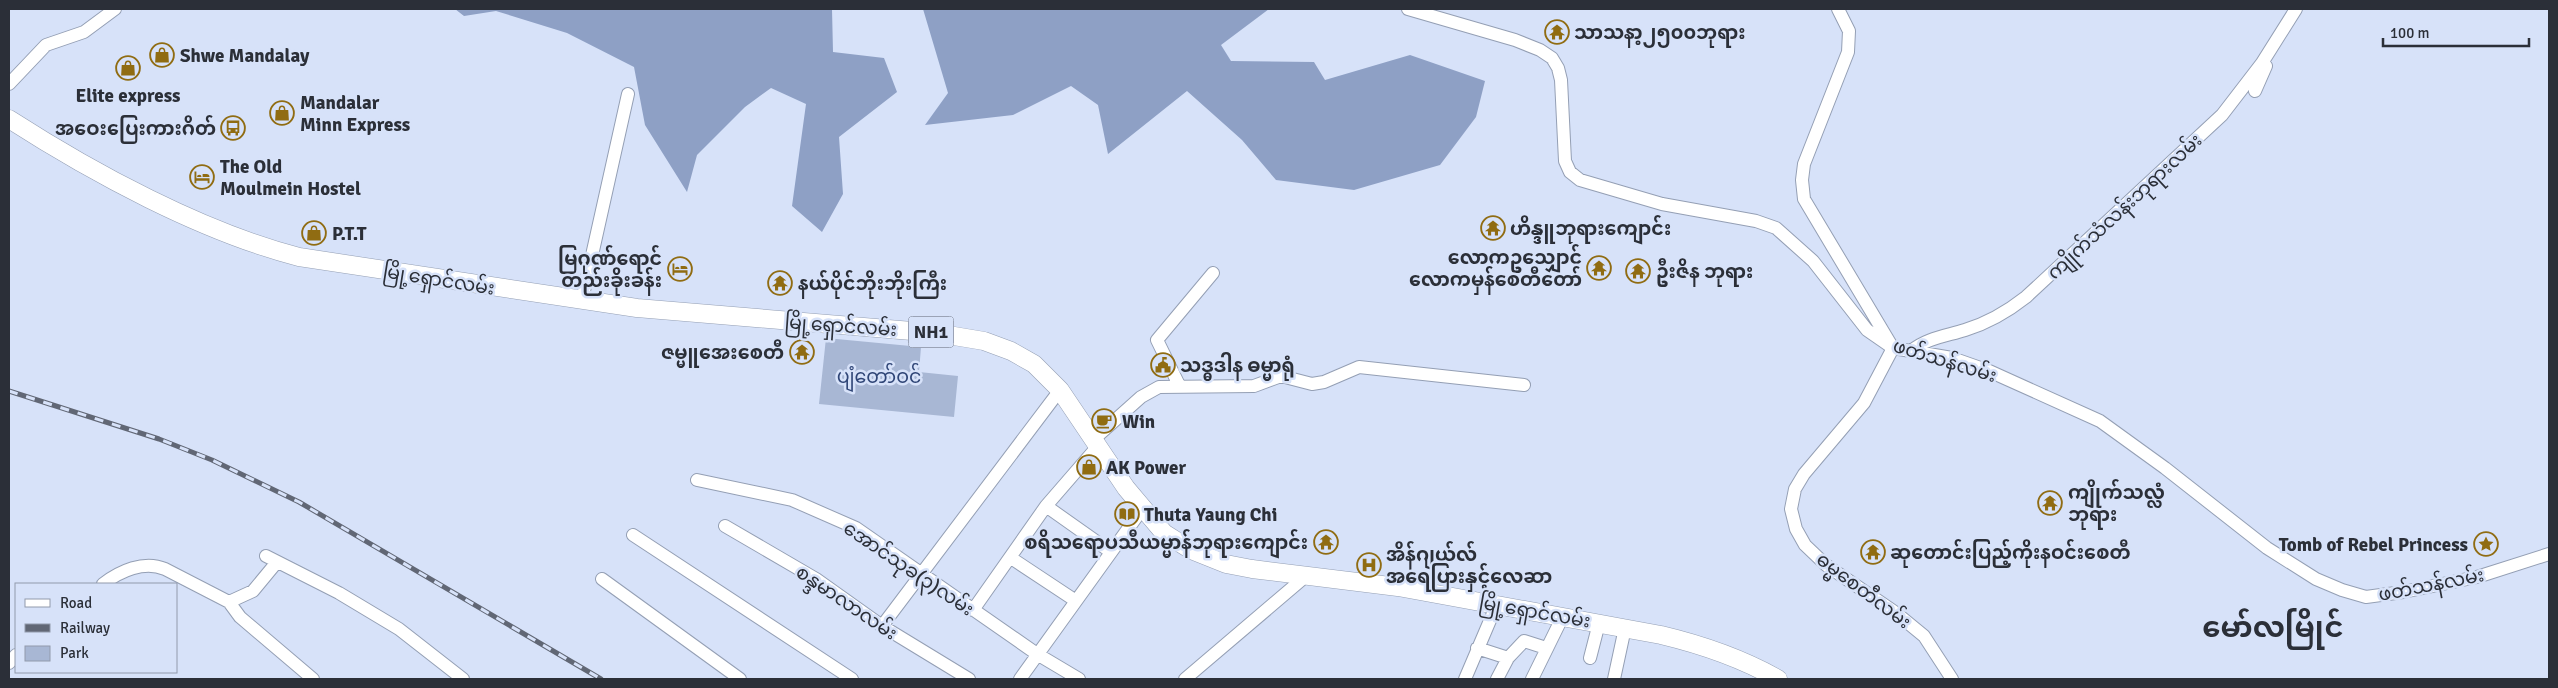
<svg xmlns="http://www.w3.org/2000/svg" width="2558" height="688" viewBox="0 0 2558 688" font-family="Signika,'Noto Sans Myanmar',sans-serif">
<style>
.green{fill:#a8b7d4}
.forest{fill:#8ea0c5}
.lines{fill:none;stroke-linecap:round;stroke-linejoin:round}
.minor-casing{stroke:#949fb4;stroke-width:14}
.highway-casing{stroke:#949fb4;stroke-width:19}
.minor{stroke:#fff;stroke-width:12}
.highway{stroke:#fff;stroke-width:18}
.rail-casing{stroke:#616775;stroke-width:5}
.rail{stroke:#d7e2f9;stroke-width:3;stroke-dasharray:9;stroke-linecap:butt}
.labels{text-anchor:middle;stroke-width:5;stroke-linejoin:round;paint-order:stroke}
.shield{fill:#d7e2f9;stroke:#5f6572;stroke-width:1}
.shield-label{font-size:18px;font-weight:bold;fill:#2b2f38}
.poi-label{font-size:19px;font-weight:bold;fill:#2b2f38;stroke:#d7e2f9;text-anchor:start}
.street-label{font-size:19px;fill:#2b2f38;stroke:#d7e2f9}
.park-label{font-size:19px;fill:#304677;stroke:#d7e2f9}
.town-label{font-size:29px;font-weight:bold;fill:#2b2f38;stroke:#d7e2f9}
</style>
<rect width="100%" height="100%" fill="#d7e2f9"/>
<path class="green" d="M826,338L921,347L919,372L958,376L954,417L819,404Z"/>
<path class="forest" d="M455,9H832L833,52L884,58L897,92L839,137L843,194L822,232L792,206L806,104L771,88L745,107L697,155L687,192L645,125L634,67L567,33L496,11L464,16Z
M923,9H1269L1221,45L1231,61L1314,62L1325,80L1410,55L1485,81L1476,117L1440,165L1354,190L1276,180L1242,140L1187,91L1108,154L1098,105L1071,86L1013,115L925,125L948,93Z"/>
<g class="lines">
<g class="minor-casing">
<path id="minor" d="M1408,9L1515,40L1540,50L1552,58L1558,68L1561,80L1565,161L1570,172L1580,180L1662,204L1756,221L1776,228L1813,261L1867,330L1893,348L1952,358L1989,371L2100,421L2165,468L2267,548L2316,579L2342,590L2366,597L2403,592L2477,577L2549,554
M1838,9L1849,31L1848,52L1804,164L1802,180L1804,199L1893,348L1864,403L1804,474L1795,489L1791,509L1796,529L1805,545L1826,565L1896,613L1924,636L1952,679
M9,84L46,45L84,32L115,9
M2255,91L2266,66
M582,300L628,94
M1911,351C1927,338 1946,336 1965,330C1988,323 2007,312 2026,297L2222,115L2262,63L2296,9
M1179,385L1157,340L1213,273
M1094,439L1141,397L1159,387L1254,386L1281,376L1312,384L1324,382L1359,367L1524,385
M697,480L792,500L856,528L1037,654L1079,679
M1046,506L1111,552
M725,526L816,579L882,626L969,679
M633,535L852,679
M266,556L339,593L399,629L463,679
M1011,558L1076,601
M602,579L740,679
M103,584C120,571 144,560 165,569L229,602L240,617L313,679
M229,602L253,591L277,562
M973,610L1046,506L1098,446
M882,626L1060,390
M1477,648L1508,658
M1590,658L1599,623
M9,663L16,655
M1020,679L1143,508
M1185,679L1306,576
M1465,679L1497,604
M1497,679L1508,658L1524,641L1546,648
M1532,679L1563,616
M1614,679L1625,628"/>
</g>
<g class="highway-casing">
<path id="highway" d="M9,119C93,173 202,232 299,257L637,308L936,333L984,341L1011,351L1034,364L1060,390L1126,488L1164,533L1191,550L1226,564L1252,569L1398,587L1661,635C1703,645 1741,658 1778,679"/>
</g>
<use href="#minor" class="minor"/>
<use href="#highway" class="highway"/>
<g class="rail-casing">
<path id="rail" d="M9,391L159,439L212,460L299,502L601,679"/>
</g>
<use href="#rail" class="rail"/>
</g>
<defs>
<g id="temple-ring" transform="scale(1.25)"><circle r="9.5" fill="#d7e2f9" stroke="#906c12" stroke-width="1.5"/><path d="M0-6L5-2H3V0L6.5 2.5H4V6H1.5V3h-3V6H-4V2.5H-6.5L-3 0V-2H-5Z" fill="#906c12"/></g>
<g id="shop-ring" transform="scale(1.25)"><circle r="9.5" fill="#d7e2f9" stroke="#906c12" stroke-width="1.5"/><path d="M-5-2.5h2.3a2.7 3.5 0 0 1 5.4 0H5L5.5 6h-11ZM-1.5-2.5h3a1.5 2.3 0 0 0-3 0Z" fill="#906c12"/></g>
<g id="bus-ring" transform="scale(1.25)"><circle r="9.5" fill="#d7e2f9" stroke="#906c12" stroke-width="1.5"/><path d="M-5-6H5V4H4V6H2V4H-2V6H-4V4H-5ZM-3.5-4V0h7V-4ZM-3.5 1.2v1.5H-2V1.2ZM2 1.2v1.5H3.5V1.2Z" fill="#906c12"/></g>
<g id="hotel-ring" transform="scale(1.25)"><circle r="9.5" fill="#d7e2f9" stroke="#906c12" stroke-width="1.5"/><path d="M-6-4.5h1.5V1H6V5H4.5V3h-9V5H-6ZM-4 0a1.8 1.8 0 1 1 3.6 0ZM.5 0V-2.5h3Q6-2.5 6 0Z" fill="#906c12"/></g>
<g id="civic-ring" transform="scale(1.25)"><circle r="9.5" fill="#d7e2f9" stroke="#906c12" stroke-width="1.5"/><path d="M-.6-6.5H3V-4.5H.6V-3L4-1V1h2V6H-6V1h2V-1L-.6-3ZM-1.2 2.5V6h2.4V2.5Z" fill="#906c12"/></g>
<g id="cafe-ring" transform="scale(1.25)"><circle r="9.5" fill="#d7e2f9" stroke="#906c12" stroke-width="1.5"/><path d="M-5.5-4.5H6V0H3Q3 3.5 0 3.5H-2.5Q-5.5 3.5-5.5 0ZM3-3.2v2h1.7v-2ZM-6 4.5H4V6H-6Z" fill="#906c12"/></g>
<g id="library-ring" transform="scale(1.25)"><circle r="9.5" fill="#d7e2f9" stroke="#906c12" stroke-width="1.5"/><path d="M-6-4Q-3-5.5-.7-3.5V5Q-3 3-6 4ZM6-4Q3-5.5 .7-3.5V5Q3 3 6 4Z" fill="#906c12"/></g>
<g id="sight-ring" transform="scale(1.25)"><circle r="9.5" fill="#d7e2f9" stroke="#906c12" stroke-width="1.5"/><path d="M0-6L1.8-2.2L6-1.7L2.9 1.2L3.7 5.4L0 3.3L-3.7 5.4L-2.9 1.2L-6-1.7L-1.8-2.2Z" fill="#906c12"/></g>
<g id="hospital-ring" transform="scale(1.25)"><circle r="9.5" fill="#d7e2f9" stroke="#906c12" stroke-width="1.5"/><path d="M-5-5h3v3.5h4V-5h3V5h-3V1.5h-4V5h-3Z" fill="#906c12"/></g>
</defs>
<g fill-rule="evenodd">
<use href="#temple-ring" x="1557" y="32"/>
<use href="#shop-ring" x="162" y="55"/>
<use href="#shop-ring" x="128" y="68"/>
<use href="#shop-ring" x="282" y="113"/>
<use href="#bus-ring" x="233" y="128"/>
<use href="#hotel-ring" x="202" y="177"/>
<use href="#temple-ring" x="1493" y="228"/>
<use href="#shop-ring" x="314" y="233"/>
<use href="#temple-ring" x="1599" y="268"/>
<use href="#hotel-ring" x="680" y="269"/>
<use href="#temple-ring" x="1638" y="271"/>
<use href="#temple-ring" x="780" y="283"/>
<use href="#temple-ring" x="802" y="352"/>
<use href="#civic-ring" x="1163" y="365"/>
<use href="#cafe-ring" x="1104" y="421"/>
<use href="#shop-ring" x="1089" y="467"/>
<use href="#temple-ring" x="2050" y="503"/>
<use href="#library-ring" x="1127" y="514"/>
<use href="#temple-ring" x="1326" y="542"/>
<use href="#sight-ring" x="2486" y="544"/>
<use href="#temple-ring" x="1873" y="552"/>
<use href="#hospital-ring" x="1369" y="565"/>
</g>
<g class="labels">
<rect class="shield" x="908.5" y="316.5" width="45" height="31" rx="4"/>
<g class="shield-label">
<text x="931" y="338">NH1</text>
</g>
<g class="poi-label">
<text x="1574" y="39">သာသနာ့၂၅၀၀ဘုရား</text>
<text x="180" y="62">Shwe Mandalay</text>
<text x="128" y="102" text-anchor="middle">Elite express</text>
<text x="300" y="109">Mandalar<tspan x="300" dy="22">Minn Express</tspan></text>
<text x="216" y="135" text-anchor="end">အဝေးပြေးကားဂိတ်</text>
<text x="220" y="173">The Old<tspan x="220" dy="22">Moulmein Hostel</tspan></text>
<text x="1510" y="235">ဟိန္ဒူဘုရားကျောင်း</text>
<text x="332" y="240">P.T.T</text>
<text x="1582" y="264" text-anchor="end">လောကဥသျှောင်<tspan x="1582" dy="22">လောကမှန်စေတီတော်</tspan></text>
<text x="662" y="265" text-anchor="end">မြဂုဏ်ရောင်<tspan x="662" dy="22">တည်းခိုးခန်း</tspan></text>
<text x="1656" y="278">ဦးဇိန ဘုရား</text>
<text x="798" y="290">နယ်ပိုင်ဘိုးဘိုးကြီး</text>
<text x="784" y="359" text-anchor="end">ဇမ္မူအေးစေတီ</text>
<text x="1180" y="372">သဒ္ဓဒါန ဓမ္မာရုံ</text>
<text x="1122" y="428">Win</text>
<text x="1106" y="474">AK Power</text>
<text x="2068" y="499">ကျိုက်သလ္လံ<tspan x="2068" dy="22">ဘုရား</tspan></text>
<text x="1144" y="521">Thuta Yaung Chi</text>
<text x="1308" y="549" text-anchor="end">စရိသရောပသီယမ္မာန်ဘုရားကျောင်း</text>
<text x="2468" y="551" text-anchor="end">Tomb of Rebel Princess</text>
<text x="1890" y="559">ဆုတောင်းပြည့်ကိုးနဝင်းစေတီ</text>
<text x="1386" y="561">အိန်ဂျယ်လ်<tspan x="1386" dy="22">အရေပြားနှင့်လေဆာ</tspan></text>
</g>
<g class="street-label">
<text transform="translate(2124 206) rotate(-43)" y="7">ကျိုက်သံလန်းဘုရားလမ်း</text>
<text transform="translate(439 279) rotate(9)" y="7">မြို့ရှောင်လမ်း</text>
<text transform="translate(841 325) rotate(4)" y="7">မြို့ရှောင်လမ်း</text>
<text transform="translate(1945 360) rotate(17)" y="7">ဖတ်သန်လမ်း</text>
<text transform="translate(909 568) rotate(34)" y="7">အောင်သုခ(၃)လမ်း</text>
<text transform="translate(2431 584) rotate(-11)" y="7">ဖတ်သန်လမ်း</text>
<text transform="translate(1864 590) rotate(37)" y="7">ဓမ္မစေတီလမ်း</text>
<text transform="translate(847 602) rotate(34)" y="7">စန္ဒမာလာလမ်း</text>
<text transform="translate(1535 611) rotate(10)" y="7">မြို့ရှောင်လမ်း</text>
</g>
<g class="park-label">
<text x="879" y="383">ပျံတော်ဝင်</text>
</g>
<g class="town-label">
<text x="2273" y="637">မော်လမြိုင်</text>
</g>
</g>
<rect width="2558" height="688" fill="none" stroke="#2b2f38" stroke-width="20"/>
<rect x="15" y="583" width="162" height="90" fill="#d7e2f9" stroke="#929aac"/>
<rect x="25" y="599" width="25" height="8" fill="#ffffff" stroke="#929aac"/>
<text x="60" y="608" font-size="15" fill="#2b2f38">Road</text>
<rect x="25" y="624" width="25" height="8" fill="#616775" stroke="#929aac"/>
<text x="60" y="633" font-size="15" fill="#2b2f38">Railway</text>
<rect x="25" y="646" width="25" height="15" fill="#a8b7d4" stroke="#929aac"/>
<text x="60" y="658" font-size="15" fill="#2b2f38">Park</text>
<path d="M2383 38v8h146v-8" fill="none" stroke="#2b2f38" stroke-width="2.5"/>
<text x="2390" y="38" font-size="15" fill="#2b2f38" stroke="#d7e2f9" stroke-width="4" paint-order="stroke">100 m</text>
</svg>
